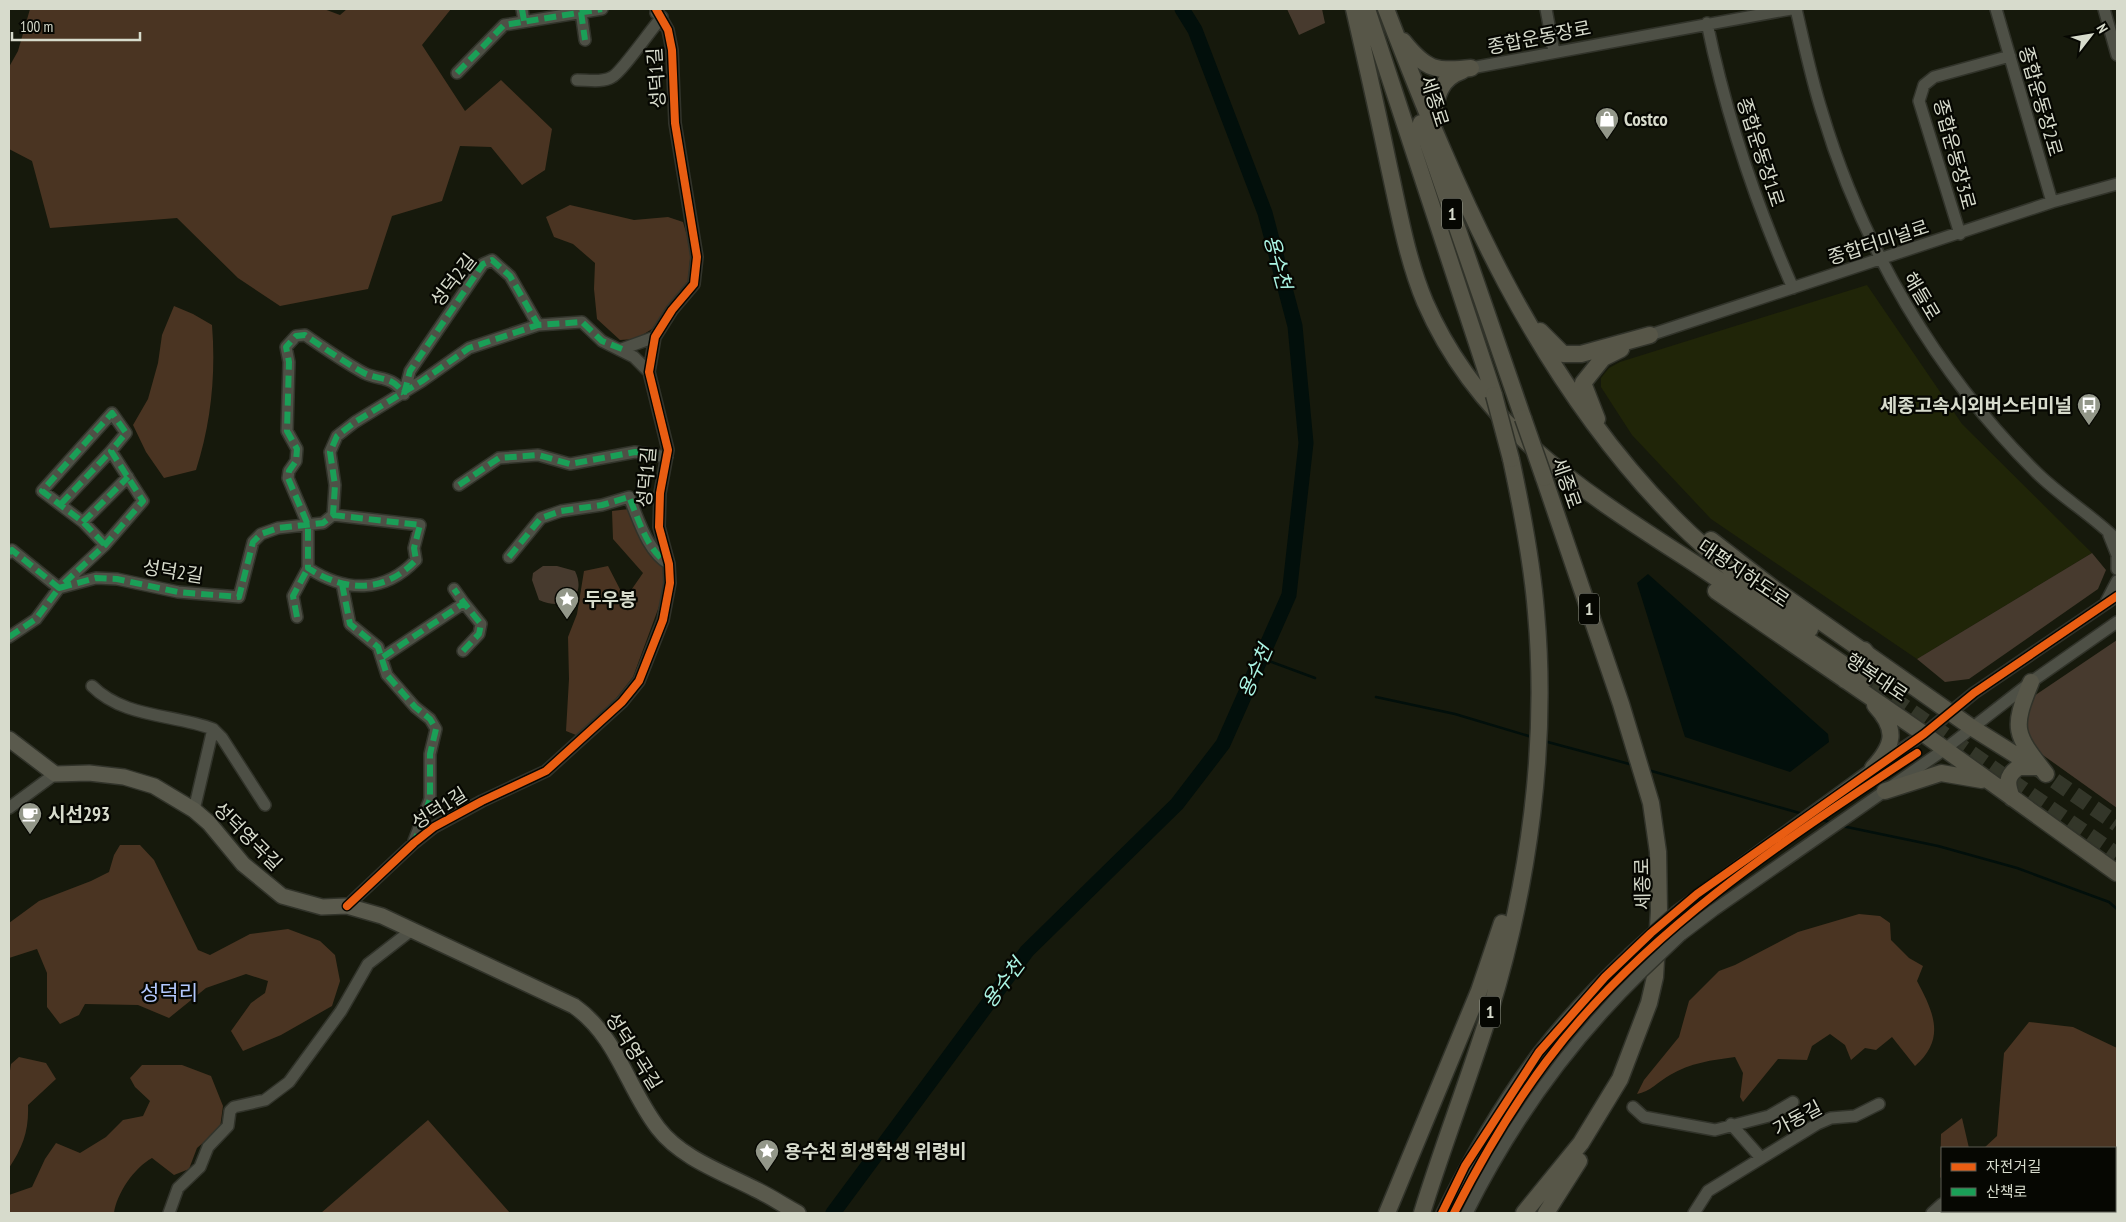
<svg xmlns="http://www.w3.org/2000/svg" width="2126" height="1222" viewBox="0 0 2126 1222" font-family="'PT Sans Narrow','Noto Sans KR',sans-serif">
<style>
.built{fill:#202508}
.green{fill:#473a2e}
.forest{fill:#4a3422}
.water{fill:#020f0b}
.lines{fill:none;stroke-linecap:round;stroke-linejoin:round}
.stream{stroke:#020f0b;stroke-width:2.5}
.river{stroke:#020f0b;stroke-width:15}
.highway-tunnel{stroke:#333629;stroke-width:16;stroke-dasharray:16 8;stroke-linecap:butt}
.minor-casing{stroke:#31332a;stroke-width:14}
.major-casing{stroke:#31332a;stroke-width:18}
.highway-casing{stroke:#31332a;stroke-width:19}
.minor{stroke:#4e5046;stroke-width:11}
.major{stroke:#5a5a4d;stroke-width:15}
.highway{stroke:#575648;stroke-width:16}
.minor-bridge-casing{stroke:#31332a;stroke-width:14;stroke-linecap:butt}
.highway-bridge-casing{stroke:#31332a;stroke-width:19;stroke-linecap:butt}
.minor-bridge{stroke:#4e5046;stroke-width:11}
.highway-bridge{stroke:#575648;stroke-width:16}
.quiet{stroke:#1a9f57;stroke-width:6;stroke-dasharray:12 6;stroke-linecap:butt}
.cycleway-casing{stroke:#060702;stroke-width:11}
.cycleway{stroke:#e95d12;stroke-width:8}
.labels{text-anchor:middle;stroke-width:4.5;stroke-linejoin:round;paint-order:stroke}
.shield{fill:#060702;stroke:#989b8f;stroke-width:1}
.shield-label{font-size:18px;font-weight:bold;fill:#d7dbcc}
.street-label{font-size:19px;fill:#d7dbcc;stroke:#060702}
.poi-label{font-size:19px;font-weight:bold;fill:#d7dbcc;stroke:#060702;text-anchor:start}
.water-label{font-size:20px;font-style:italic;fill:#abf5e4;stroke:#060702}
.quarter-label{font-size:21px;fill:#b3c7fd;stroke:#060702}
</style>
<rect width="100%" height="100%" fill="#16190c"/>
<path class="built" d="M1867,285L1962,424L2092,553L1917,659L1711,519L1632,435L1601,387V378L1609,368L1620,362Z"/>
<path class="green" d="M1287,9H1322L1325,23L1299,35Z
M2092,553L2106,570L2098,589L1969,679L1945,682L1917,659Z
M543,566H557L575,571C588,598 563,611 539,600L532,580L533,573Z
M2117,640V808L2040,753L2024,733L2026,706L2034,696Z"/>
<path class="forest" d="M30,9H324L340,15L347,9H451L422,45L465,111L501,80L552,129L545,170L522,185L491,147L460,146L442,201L392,216L368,289L280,306L238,278L177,218L50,228L32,161L9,149V67L18,51Z
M570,205L634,220L668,217L683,222L691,249L688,281L652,329L636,339L620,340L597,319L594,289L595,263L573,244L554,237L546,217Z
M174,306L193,314L212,325C216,374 211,424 196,470L164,478L146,452L133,425L148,399L158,363L162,335Z
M629,509L664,564V593L633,677L614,701L576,735L566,731L569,679L568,637L577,614L584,571L608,566L625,599L643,573L613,539L612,511Z
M120,845H140L154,860L198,950L210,955L250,934L288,929L320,941L335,955L340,981L332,1006L281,1035L243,1051L231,1031L251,1003L265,993L268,981L246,974L206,988L169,1018L138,1005L85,1004L79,1015L60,1024L47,1007V973L37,949L9,958V923L39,901L91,881L109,872L114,855Z
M1859,914L1880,916L1890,923L1891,940L1909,958L1923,966L1917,981C1934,1013 1946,1039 1915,1066L1892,1037L1876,1050L1865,1048L1851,1060L1845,1045L1830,1034L1812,1046L1807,1060L1778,1059L1743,1102L1740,1097L1743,1073L1735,1057C1712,1060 1690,1063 1670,1075C1659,1081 1650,1092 1637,1094L1644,1080L1679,1037L1689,1001L1719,971L1735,965L1798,932Z
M2029,1022L2073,1027L2117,1048V1213H1947L1950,1211H2115V1148H1984L1997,1136L2004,1053Z
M19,1057L46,1063L56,1079L28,1105C29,1130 23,1147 9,1168V1077L11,1064Z
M142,1065H182L211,1076L223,1106L220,1128L197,1148L189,1169L174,1175L152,1158C134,1168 117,1193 114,1213H9V1195L32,1187L45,1159L56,1143L80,1153L106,1137L123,1120L143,1116L150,1101L135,1087L130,1078Z
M1962,1118L1969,1148H1942V1179L1940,1177L1941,1134Z
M428,1120L510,1213H321Z"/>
<path class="water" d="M1648,574L1828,734L1829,742L1790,772L1685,737L1637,583Z"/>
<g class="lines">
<path class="stream" d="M1261,658L1315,678
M1376,697L1455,714L1532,737
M1544,741L1633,765
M1648,770L1803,814
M1813,817L1832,823
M1842,826L1938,846L2017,868L2109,902L2117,909"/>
<path class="river" d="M833,1213L1027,951L1177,804L1223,744L1289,595L1306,443L1295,326L1265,213L1195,30L1182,9"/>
<path class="highway-tunnel" d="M1853,671L2117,855
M2035,767L2117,824"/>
<g class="minor-casing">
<path id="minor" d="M522,9L524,21
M1546,9L1554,52
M1796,9C1804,43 1811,78 1822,112C1862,246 1936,373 2036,472C2061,497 2092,515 2117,540
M1996,9L2052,202
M2104,9L2117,55
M581,12L585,40
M1707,23C1726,115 1755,202 1793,288
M1471,68L1791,9
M457,73L504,25L602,9
M577,80C588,80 602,83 612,77C621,73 652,28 662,17L656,13
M1960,234L1919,101L1924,85L1934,77L2010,56
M1650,335L2052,202L2117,184
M622,349L655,337
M404,394L410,371L483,264L492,260L510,276L538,325
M459,485L499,458L538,455L570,464L635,452L667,457
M61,504L111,451
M333,515L420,525L414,548L416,560C384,594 345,592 308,568V525L288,478L289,471L296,461L297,449L287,431L289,362L286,347L296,336L305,335C324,348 344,362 364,373C380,381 392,375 404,394
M83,522L128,477
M2109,535L2117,555V569
M9,553L12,550L59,588L105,545L143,501L111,451L126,433L112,413L42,491L83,522L105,545
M509,557L541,518L561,511L602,505L629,497C639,520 647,551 669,564
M342,584L350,624L378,647L387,675L415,707L430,719L436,729L430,754V799L414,841
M2106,602L2117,581
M297,617L293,596L308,568
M9,637L36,619L59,588L96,578L117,579L178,592L239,597L253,542L261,534L278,528L323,523L333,515L335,485L330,452L337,436L355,422L422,381L469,348L538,325L582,322L602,341L634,357L649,372
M463,651L479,634L481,624L464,603
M383,657L464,603L454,589
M92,686C124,718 173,714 213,729L194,810
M213,729L222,738L265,805
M9,808L55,774
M347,906L414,843L434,827L482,801L546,771L622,702L639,681L663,620L670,583L669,564L659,527L660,493L668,450L649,372L655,337L672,310L694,284L697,257L675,123L672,50L668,30L656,9
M1677,911L1873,768L1924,734L1974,693L2117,596
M1681,935L1714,910L1945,749L2031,682L2117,622
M1633,1107L1644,1117L1715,1130L1769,1116L1793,1102
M1731,1124L1761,1158
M169,1213L178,1188L200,1167L208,1147L228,1126L230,1111L234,1107L265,1100L289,1082L341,1011L368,964L413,929
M1442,1213C1469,1158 1501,1102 1538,1053C1565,1018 1597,984 1629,954
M1467,1213C1511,1125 1570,1042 1641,973
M1694,1213L1708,1191L1817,1124L1831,1118L1855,1116L1879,1104
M1932,1213L1942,1204"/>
</g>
<g class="major-casing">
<path id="major" d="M9,739L55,774L89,773L124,777L154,786L194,810L209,823L243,864L282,896L322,907L347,906L382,916L574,1006C618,1037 627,1088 658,1128C681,1158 722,1172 755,1189C770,1196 783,1205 798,1213"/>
</g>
<g class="highway-casing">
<path id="highway" d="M1354,9C1366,61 1378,114 1389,167C1399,212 1407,259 1425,302C1480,429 1586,493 1697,565C1748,599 1798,634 1849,668
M1367,9L1494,395
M1386,9C1458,196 1535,379 1679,523C1719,563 1765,595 1810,629
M1403,41C1426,70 1436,72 1471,68
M1432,122C1436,100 1438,79 1462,71
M1421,123L1523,418
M1540,331L1563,354H1581L1650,335
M1597,419L1583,383L1603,358L1621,349
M1711,540L1773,588L1971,727L2035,767
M1716,591L1924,734L2117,873
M1845,680C1867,689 1880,667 1864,650
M2031,682C2011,730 2015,734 2046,774
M1873,768C1894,745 1898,730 1875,705
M1885,791L1941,773L1982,780
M2012,798C2007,785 2005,776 2019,767H2035
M1387,1213L1479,991L1502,923
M1422,1213C1443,1145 1469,1079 1490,1011C1529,884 1548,745 1536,612C1532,561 1522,510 1511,459
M1524,1213L1581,1143L1620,1079L1649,1003L1655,977L1659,911L1658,852L1651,803L1621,704L1544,478
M1546,1213L1579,1161"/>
</g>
<use href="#minor" class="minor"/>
<use href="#major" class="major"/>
<use href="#highway" class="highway"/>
<g class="minor-bridge-casing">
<path id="minor-bridge" d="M1629,954L1677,911
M1641,973L1681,935"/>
</g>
<g class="highway-bridge-casing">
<path id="highway-bridge" d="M1494,395L1511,459
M1523,418L1544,478"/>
</g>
<use href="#minor-bridge" class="minor-bridge"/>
<use href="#highway-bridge" class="highway-bridge"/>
<path class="quiet" d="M522,9L524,21
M581,12L585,40
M457,73L504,25L602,9
M404,394L410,371L483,264L492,260L510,276L538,325
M459,485L499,458L538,455L570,464L635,452L667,457
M61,504L111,451
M333,515L420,525L414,548L416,560C384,594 345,592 308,568V525L288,478L289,471L296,461L297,449L287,431L289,362L286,347L296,336L305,335C324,348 344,362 364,373C380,381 392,375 404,394
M83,522L128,477
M9,553L12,550L59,588L105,545L143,501L111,451L126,433L112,413L42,491L83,522L105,545
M509,557L541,518L561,511L602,505L629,497C639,520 647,551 669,564
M342,584L350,624L378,647L387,675L415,707L430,719L436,729L430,754V799L416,838
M297,617L293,596L308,568
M9,637L36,619L59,588L96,578L117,579L178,592L239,597L253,542L261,534L278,528L323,523L333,515L335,485L330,452L337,436L355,422L422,381L469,348L538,325L582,322L602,341L622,349
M463,651L479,634L481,624L464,603
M383,657L464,603L454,589"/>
<g class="cycleway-casing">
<path id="cycleway" d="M347,906L414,843L434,827L482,801L546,771L622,702L639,681L663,620L670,583L669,564L659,527L660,493L668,450L649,372L655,337L672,310L694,284L697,257L675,123L672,50L668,30L656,9
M1442,1213L1465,1166L1539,1052L1605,977L1651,933L1697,894L1924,734L1974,693L2117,596
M1454,1213C1481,1160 1511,1109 1546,1062C1643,932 1783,841 1917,753"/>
</g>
<use href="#cycleway" class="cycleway"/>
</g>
<defs>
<g id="shop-pin" transform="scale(1.25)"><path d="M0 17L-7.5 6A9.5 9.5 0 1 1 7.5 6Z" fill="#939789" stroke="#060702"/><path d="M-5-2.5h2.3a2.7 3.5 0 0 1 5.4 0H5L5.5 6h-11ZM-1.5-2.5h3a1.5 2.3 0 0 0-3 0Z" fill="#fff"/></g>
<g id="bus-pin" transform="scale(1.25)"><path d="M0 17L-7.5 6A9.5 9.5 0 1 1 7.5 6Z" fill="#939789" stroke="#060702"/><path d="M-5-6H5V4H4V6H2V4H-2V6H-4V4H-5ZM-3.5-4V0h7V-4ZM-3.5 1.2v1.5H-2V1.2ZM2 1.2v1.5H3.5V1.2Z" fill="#fff"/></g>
<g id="sight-pin" transform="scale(1.25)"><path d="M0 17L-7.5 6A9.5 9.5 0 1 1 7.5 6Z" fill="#939789" stroke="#060702"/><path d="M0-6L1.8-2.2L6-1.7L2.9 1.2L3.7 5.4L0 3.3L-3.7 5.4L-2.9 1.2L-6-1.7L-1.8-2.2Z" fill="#fff"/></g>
<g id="cafe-pin" transform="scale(1.25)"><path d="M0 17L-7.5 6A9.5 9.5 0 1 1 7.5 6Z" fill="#939789" stroke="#060702"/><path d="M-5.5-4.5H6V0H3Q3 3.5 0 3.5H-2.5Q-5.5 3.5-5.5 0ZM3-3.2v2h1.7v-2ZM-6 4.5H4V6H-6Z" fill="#fff"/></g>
</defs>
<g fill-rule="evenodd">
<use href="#shop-pin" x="1607" y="119"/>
<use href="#bus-pin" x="2089" y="405"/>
<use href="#sight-pin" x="567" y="599"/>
<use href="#cafe-pin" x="30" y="814"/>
<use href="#sight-pin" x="767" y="1151"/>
</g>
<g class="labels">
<g class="shield">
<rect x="1442" y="198.5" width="20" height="31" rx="4"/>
<rect x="1579" y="593.5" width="20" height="31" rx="4"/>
<rect x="1480" y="996.5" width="20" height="31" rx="4"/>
</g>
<g class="shield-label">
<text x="1452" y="220">1</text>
<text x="1589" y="615">1</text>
<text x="1490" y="1018">1</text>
</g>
<g class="street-label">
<text transform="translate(1539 37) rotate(-11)" y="7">종합운동장로</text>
<text transform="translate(656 78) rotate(-94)" y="7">성덕1길</text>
<text transform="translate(1435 101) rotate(72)" y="7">세종로</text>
<text transform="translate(2041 101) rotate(74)" y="7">종합운동장2로</text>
<text transform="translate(1761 152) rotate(72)" y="7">종합운동장1로</text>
<text transform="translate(1955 154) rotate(75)" y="7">종합운동장3로</text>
<text transform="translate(1878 242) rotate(-18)" y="7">종합터미널로</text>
<text transform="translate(453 280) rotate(-52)" y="7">성덕2길</text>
<text transform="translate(1922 296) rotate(59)" y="7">해들로</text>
<text transform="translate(646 477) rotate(-85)" y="7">성덕1길</text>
<text transform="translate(1567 483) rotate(71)" y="7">세종로</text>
<text transform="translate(173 571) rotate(9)" y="7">성덕2길</text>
<text transform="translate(1744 573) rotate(34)" y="7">대평지하도로</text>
<text transform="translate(1877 677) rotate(34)" y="7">행복대로</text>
<text transform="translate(439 808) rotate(-32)" y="7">성덕1길</text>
<text transform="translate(248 836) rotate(45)" y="7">성덕영곡길</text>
<text transform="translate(1642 884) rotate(-91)" y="7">세종로</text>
<text transform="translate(634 1051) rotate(58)" y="7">성덕영곡길</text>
<text transform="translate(1797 1118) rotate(-28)" y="7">가동길</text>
</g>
<g class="poi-label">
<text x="1624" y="126">Costco</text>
<text x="2072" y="412" text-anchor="end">세종고속시외버스터미널</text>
<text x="584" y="606">두우봉</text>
<text x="48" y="821">시선293</text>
<text x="784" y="1158">용수천 희생학생 위령비</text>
</g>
<g class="water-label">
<text transform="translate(1278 262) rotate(75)" y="7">용수천</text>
<text transform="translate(1255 671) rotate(-66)" y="7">용수천</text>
<text transform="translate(1003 983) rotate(-53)" y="7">용수천</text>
</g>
<g class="quarter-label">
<text x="169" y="1000">성덕리</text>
</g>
</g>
<rect width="2126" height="1222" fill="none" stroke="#d7dbcc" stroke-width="20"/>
<rect x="1941" y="1147" width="175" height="65" fill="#060702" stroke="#5a5c53"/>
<rect x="1951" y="1163" width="25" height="8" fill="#e95d12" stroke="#5a5c53"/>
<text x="1986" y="1172" font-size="15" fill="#d7dbcc">자전거길</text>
<rect x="1951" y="1188" width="25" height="8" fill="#1a9f57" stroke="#5a5c53"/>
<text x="1986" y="1197" font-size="15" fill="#d7dbcc">산책로</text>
<g transform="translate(2091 35) rotate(59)" stroke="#060702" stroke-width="4" paint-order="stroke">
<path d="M0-4L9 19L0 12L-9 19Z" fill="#d7dbcc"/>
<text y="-8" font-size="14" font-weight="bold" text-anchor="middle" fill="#d7dbcc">N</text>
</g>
<path d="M12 32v8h128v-8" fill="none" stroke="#d7dbcc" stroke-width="2.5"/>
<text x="20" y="32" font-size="15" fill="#d7dbcc" stroke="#060702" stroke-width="4" paint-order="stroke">100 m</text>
</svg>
